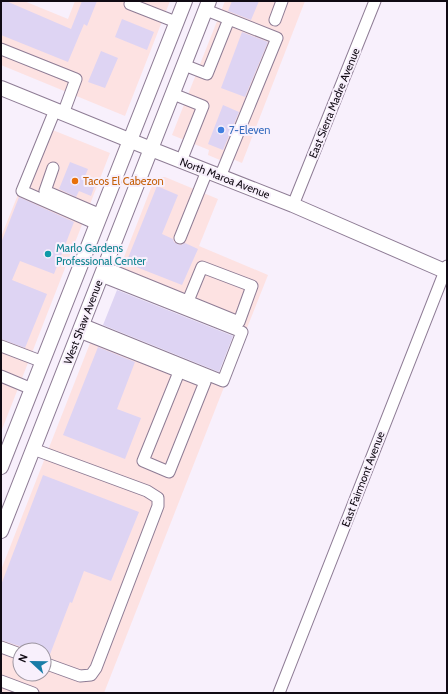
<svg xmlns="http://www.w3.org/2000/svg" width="448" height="694" viewBox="0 0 448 694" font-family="Cabin,sans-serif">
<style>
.commercial{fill:#fde2e2;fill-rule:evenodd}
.building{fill:#ded4f3}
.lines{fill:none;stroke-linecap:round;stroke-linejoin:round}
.minor-casing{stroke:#8e7c95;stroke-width:13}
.major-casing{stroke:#8e7c95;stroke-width:16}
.minor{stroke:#fff;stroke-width:11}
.major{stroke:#fff;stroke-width:14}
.shop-dot{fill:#3f7fe0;stroke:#f8f0fc;stroke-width:1.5}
.food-dot{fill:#e8710a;stroke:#f8f0fc;stroke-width:1.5}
.culture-dot{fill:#0f9aa8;stroke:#f8f0fc;stroke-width:1.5}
.labels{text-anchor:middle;stroke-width:4;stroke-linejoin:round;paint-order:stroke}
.street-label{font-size:11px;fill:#100a13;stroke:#f8f0fc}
.shop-label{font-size:11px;fill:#366cbe;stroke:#f8f0fc;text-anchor:start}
.food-label{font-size:11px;fill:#c56008;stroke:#f8f0fc;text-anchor:start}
.culture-label{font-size:11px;fill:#0d838f;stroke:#f8f0fc;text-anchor:start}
</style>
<rect width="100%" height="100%" fill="#f8f0fc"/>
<path class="commercial" d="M1,1H24L68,19L75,1H170L125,116L1,65Z
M225,1H305L242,163L223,155L220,160L208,155L209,150L172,135Z
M45,127L110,153L1,432V237Z
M161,177H165L218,199L199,246L268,275L247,328L117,275L153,183L158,178Z
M96,328L226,382L104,693H1V570ZM20,650H44V674H20Z"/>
<path class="building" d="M1,1H6L71,29L82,1H97L87,26L84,24L68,62L1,35Z
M232,1H259L251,20L228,11Z
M122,19L154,32L147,50L115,37Z
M242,32L268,42L245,97L221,88Z
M101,51L118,58L105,88L88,82Z
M223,105L239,112L223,150L208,144Z
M70,162L88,169L85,176L96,182L91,196L79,191L76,197L59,189Z
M157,186L178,195L162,234L173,239L174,242L177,244L181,245L185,243L198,249L182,285L126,263Z
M19,197L74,222L54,274L20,261L12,280L47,294L25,348L1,339V243Z
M117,290L233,336L219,372L103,325Z
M98,347L135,362L117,409L141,418L125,459L63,435Z
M43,475L139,512L111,581L84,571L72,603L70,602L49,657L44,656V650H26L22,647L1,640V585Z"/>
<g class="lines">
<g class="minor-casing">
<path id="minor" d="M131,1L130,4L176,22
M206,10L277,38L220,177
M275,20L282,1
M1,49L76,79L63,114
M184,65L207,74L229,19
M173,94L203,106L181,161
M55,110L22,191L97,224
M53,168L45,191L101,215
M293,205L375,1
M180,238L207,171
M104,267L239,322L252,286L202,267L188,301
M82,324L223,381L242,332L101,276
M79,332L205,382L169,472L143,461L179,372
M1,346L43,362
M1,376L32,389
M33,449L147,491L158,498V506L96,668L91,675L80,676L44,663
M1,647L20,654
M1,681L33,693
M279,693L447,266"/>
</g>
<g class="major-casing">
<path id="major" d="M1,88L151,149L293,205L447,272
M1,467L185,1
M1,531L209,1"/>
</g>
<use href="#minor" class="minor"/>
<use href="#major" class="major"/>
</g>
<circle class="shop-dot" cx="221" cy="130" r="4"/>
<circle class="food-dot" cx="75" cy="181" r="4"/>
<circle class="culture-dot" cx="48" cy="254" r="4"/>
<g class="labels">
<g class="street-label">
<text transform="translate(334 103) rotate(-68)" y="4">East Sierra Madre Avenue</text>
<text transform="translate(225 178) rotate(21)" y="4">North Maroa Avenue</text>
<text transform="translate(83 322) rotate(-69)" y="4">West Shaw Avenue</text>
<text transform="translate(363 479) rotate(-69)" y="4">East Fairmont Avenue</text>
</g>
<g class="shop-label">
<text x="229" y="134">7-Eleven</text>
</g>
<g class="food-label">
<text x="83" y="185">Tacos El Cabezon</text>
</g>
<g class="culture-label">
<text x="56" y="252">Marlo Gardens<tspan x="56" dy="13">Professional Center</tspan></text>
</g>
</g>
<rect width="448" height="694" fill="none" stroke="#100a13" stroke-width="4"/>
<g transform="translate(32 662) rotate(292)"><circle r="19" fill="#f8f0fc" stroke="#9b949f"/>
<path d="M0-3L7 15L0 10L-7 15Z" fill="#187ca7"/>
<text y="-6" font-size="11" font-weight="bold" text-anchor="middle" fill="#100a13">N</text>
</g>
</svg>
